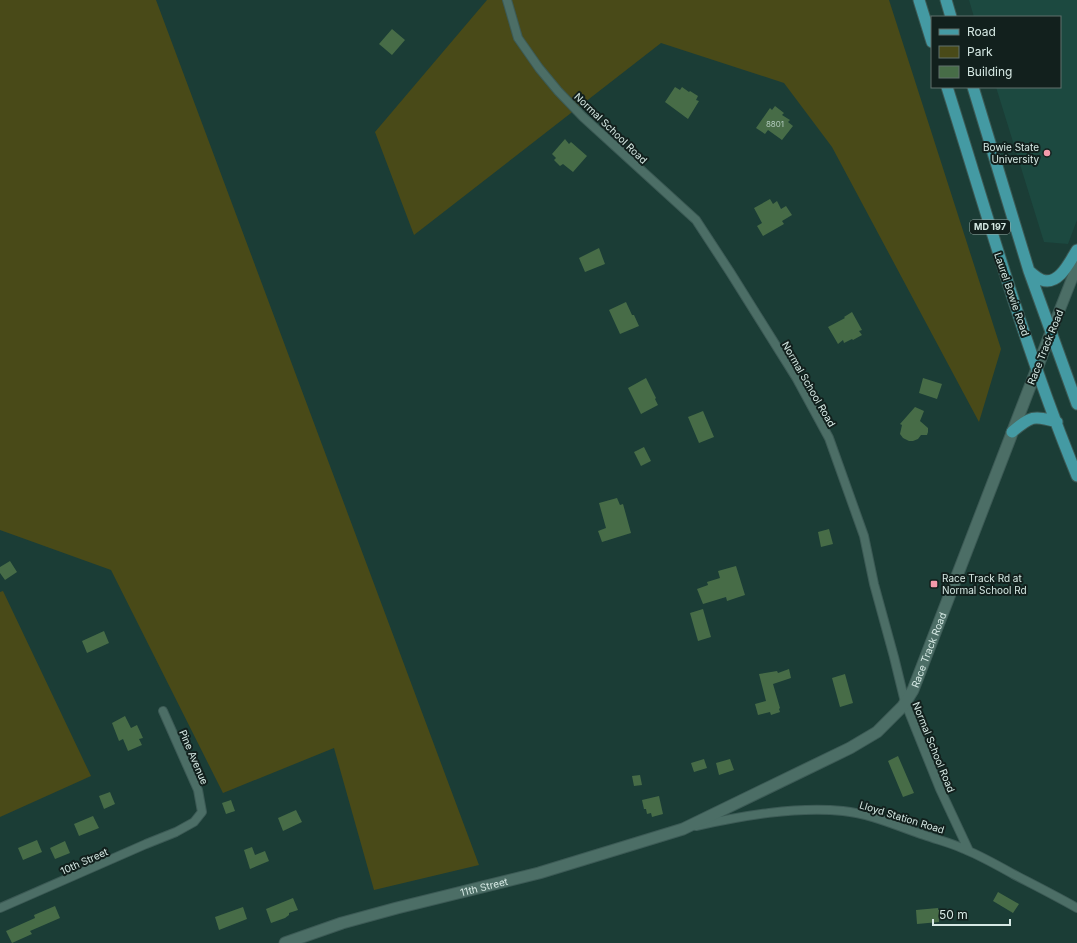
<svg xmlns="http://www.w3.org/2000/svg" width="1077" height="943" viewBox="0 0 1077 943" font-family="Inter,sans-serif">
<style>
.built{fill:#1c4940}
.green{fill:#494a18}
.building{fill:#476c47}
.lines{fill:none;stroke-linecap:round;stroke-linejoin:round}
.minor-casing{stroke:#3c5a55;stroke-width:10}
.tertiary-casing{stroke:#3c5a55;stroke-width:12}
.secondary-casing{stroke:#3c5a55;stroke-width:13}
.primary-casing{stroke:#3c5a55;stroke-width:13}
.minor{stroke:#4c6e66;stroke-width:8}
.tertiary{stroke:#4c6e66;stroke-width:10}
.secondary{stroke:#4c6e66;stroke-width:11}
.primary{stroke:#449aa3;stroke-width:11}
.poi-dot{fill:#f39aaa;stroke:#12201d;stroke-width:1.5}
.labels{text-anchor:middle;stroke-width:4;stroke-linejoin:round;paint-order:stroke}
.number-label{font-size:8px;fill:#b2cabd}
.shield{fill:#12201d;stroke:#9bada8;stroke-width:1}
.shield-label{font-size:9px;font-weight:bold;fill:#d6e9e4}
.street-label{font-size:10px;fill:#d6e9e4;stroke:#12201d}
.poi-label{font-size:10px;fill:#d6e9e4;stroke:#12201d;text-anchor:end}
</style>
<rect width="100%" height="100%" fill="#1b3d36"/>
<path class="built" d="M969,0H1077V220L1068,244L1044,242L996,87H1060V17H974Z"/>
<path class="green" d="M0,0H156L479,865L374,890L334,748L223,793L111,570L0,530Z
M487,0H889L1001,349L979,422L832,147L784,83L661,43L414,235L375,132Z
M3,591L91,776L0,817V592Z"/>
<path class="building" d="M392,29L405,40L392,55L379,44Z
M675,87L680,90L682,87L689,92L690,91L698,96L696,100L699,101L688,119L665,102Z
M775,106L784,113L782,115L790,120L788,122L793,126L782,140L768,130L765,134L756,128L770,108L772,110Z
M565,139L569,144L571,142L587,156L573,172L563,164L560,166L554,160L556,158L552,154Z
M770,199L773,204L777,201L781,209L786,206L792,215L782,221L784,224L763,236L757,226L762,223L754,208Z
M599,248L605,264L585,272L579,258Z
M626,302L632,315H634L639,326L620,334L609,310Z
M852,312L862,330L859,331L862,335L853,340L852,339L844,343L843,340L838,344L828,327L845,318L844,317Z
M646,378L656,398L655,399L658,405L641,414L628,388Z
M923,378L942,384L937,399L919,393Z
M915,407L924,411L920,421L928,428V432L927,435H921L918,439L913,441H909L903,438L900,434L902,425L900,424Z
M703,411L714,437L699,443L688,417Z
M644,447L651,461L641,466L634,452Z
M617,498L620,505L623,504L631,533L602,542L598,531L606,528L599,503Z
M829,529L833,544L821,547L818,532Z
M10,561L17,572L5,580L0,573V567Z
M736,566L745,595L727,601L726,597L703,604L697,589L708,585L707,582L720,578L718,571Z
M703,609L711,637L698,641L690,613Z
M104,631L109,643L87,653L82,641Z
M789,669L791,678L773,684L780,708L779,709L780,712L771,715L770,712L758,715L755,704L766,701L759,674L777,671L778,673Z
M845,674L853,703L840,707L832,678Z
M125,716L131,728L137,725L143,738L139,739L142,745L128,751L123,739L119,741L112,723Z
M898,756L914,793L903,797L888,761Z
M704,759L707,768L694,772L691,763Z
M730,759L734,770L719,775L716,763Z
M640,775L642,785L634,786L632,776Z
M110,792L115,804L104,809L99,796Z
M659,796L663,814L652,817L651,813L647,814L646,809H644L642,800Z
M231,800L235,811L226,814L222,803Z
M296,810L302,822L283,831L278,818Z
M93,816L99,828L79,836L74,824Z
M37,840L42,852L23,860L18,848Z
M65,841L70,853L55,859L50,848Z
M252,847L255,855L265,851L269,861L250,869L244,850Z
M998,892L1019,904L1013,913L993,901Z
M293,898L298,910L289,913V915L285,918L271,923L266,909Z
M55,906L60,918L30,931L32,934L12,943L6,931L35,918L34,915Z
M243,907L247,919L219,930L215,917Z
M938,908V910L943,909L944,918L939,919V922L917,924L916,910Z"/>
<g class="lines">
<g class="minor-casing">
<path id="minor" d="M507,0L518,38L539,68L558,91L583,117L696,220L730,272L797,379L829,438L864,536L874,584L894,657L905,702L940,789L969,851
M696,826C742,816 796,806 843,811C872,814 897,826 924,835C938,840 951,843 964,849C981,856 997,865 1013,874C1034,885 1056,896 1077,908
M0,908L146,844L176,832L194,822L202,812L198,790L163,711"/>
</g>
<g class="tertiary-casing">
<path id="tertiary" d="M1051,332L1077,266"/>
</g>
<g class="secondary-casing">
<g id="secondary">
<path id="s1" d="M285,943L342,923L397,908L539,873L683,829L850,748L877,732L903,706L913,690L1051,332"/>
</g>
</g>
<g class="primary-casing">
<path id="primary" d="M919,0L932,42
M946,0L951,17
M947,87C988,217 1025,349 1077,476
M973,87L1029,271L1077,404
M1029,271C1033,274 1037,278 1042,280C1059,286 1070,261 1077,250
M1012,432C1031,416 1033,415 1057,422"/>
</g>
<use href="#minor" class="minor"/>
<use href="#tertiary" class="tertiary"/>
<use href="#secondary" class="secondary"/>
<use href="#primary" class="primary"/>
</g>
<g class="poi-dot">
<circle cx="1047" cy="153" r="4"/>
<rect x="930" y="580" width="8" height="8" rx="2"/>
</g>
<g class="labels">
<g class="number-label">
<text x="775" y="127">8801</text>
</g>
<rect class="shield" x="970" y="220" width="40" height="14" rx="3"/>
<g class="shield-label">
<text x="990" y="230">MD 197</text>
</g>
<g class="street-label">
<text transform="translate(611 128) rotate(44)" y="4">Normal School Road</text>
<text transform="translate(1012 294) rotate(71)" y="4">Laurel Bowie Road</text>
<text transform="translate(1045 347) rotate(-68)" y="4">Race Track Road</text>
<text transform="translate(809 384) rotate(60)" y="4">Normal School Road</text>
<text dy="4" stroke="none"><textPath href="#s1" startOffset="730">Race Track Road</textPath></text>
<text transform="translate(934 747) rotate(68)" y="4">Normal School Road</text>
<text transform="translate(194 757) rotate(67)" y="4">Pine Avenue</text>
<text transform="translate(902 817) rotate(17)" y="4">Lloyd Station Road</text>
<text transform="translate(84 861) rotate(-24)" y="4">10th Street</text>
<text dy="4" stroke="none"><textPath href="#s1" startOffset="207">11th Street</textPath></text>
</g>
<g class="poi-label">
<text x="1039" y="151">Bowie State<tspan x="1039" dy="12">University</tspan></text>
<text x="942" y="582" text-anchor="start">Race Track Rd at<tspan x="942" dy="12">Normal School Rd</tspan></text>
</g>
</g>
<rect x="931" y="16" width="130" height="72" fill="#12201d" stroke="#60706d"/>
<rect x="939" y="29" width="20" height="6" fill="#449aa3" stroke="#60706d"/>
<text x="967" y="36" font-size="12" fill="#d6e9e4">Road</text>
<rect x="939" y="46" width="20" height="12" fill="#494a18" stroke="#60706d"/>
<text x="967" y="56" font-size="12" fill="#d6e9e4">Park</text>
<rect x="939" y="66" width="20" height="12" fill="#476c47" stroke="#60706d"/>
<text x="967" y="76" font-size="12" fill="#d6e9e4">Building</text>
<path d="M933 919v6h77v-6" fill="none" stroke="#d6e9e4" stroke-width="2"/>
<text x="939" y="919" font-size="12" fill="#d6e9e4" stroke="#12201d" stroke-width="3" paint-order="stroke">50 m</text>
</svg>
